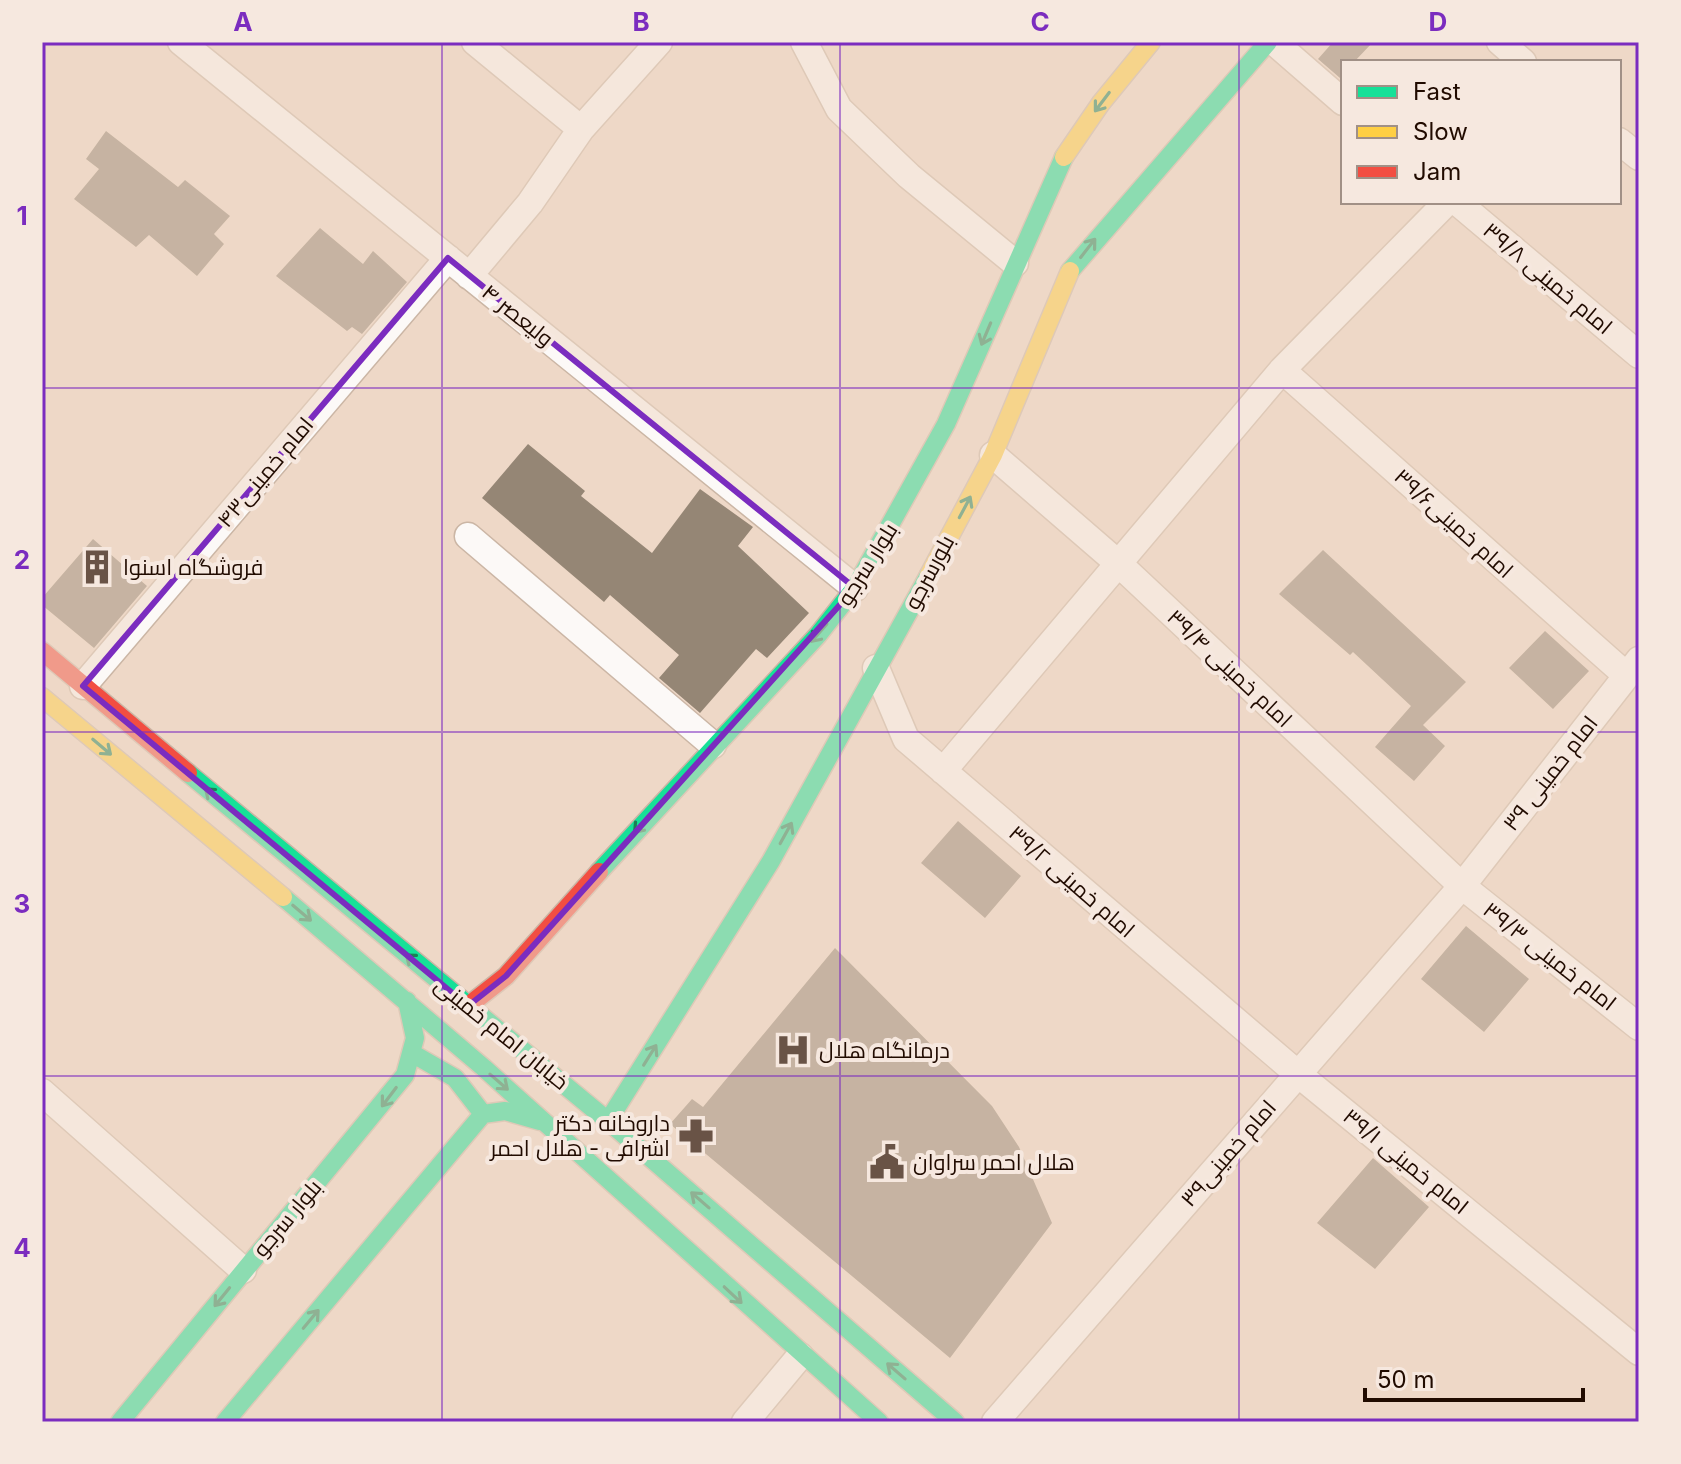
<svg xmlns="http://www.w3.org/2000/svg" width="1681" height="1464" viewBox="0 0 1681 1464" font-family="Inter,Cairo,sans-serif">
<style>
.building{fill:#958675}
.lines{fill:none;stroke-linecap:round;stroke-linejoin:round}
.street-casing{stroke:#cbb6a5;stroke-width:29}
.fast-casing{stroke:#cbb6a5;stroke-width:21}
.slow-casing{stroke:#cbb6a5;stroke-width:21}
.jam-casing{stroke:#cbb6a5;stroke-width:21}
.street{stroke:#fcf9f7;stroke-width:26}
.fast{stroke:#16e098;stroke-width:18}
.slow{stroke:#ffcf43;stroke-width:18}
.jam{stroke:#f24e42;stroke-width:18}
.oneway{stroke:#1b8054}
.marked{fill:none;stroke:#7b2cbf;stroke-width:6;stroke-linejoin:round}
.grid{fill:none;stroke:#7b2cbf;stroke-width:2;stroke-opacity:0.55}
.labels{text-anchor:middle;stroke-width:8;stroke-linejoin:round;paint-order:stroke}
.street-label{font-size:22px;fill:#210b00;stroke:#f6e8df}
.poi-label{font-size:22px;fill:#210b00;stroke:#f6e8df;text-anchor:start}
.neatline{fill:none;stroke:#7b2cbf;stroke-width:3}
.grid-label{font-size:26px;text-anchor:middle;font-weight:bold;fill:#7b2cbf}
</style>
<rect width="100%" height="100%" fill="#eed8c7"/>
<path class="building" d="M1333,42H1373L1354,62H1343L1340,78L1318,59Z
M106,131L178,187L185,180L230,216L214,234L224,244L197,276L149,235L136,247L74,199L99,169L86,159Z
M320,228L363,264L373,251L407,282L362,334L352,327L347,331L276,276Z
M528,444L585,491L581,496L652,553L700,489L753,527L738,546L809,613L767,658L756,649L700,713L659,678L679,655L610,595L604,602L482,498Z
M93,539L147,586L94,648L42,605V598Z
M1323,550L1466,682L1423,725L1445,746L1414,781L1375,747L1411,706L1353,652L1350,655L1279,594Z
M1545,631L1589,671L1553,709L1509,668Z
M958,821L1021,876L985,918L921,863Z
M1466,926L1529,979L1484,1032L1421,979Z
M835,948L992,1106L1019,1147L1052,1223L950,1358L670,1124L692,1099L703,1107Z
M1373,1158L1429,1207L1375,1269L1317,1223Z"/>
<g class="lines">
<g class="street-casing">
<path id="street" d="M181,42L855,588
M475,42L581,129
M804,42L839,109L909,176L1015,263
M1274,42L1343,102
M1500,42L1523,62
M1619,141L1639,157
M1457,202L1639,355
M469,276L530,203L581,129L659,42
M1282,370L1626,675
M993,455L1119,564L1462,886L1639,1027
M468,536L713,745
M876,668L906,739L1298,1074L1639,1352
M83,686L448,258
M943,771L1282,370L1447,202
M42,1092L243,1270
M745,1422L800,1356
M995,1422L1462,886L1639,660"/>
</g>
<g class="fast-casing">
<path id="fast" d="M1070,271L1268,42
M188,773L608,1121L955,1422
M599,872L818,635L855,588L946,424L1064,157
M283,897L484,1068L879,1422
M415,1055L455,1078L483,1114
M608,1121L771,861L929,575
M120,1422L405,1075L415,1038L407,1001
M225,1422L483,1114L505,1111L540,1121"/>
</g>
<g class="slow-casing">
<path id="slow" d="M1064,157L1101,103L1151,42
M929,575L993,455L1070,271
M42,697L283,897"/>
</g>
<g class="jam-casing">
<path id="jam" d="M42,651L188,773
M468,1006L506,976L599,872"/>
</g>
<use href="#street" class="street"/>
<use href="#fast" class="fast"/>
<use href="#slow" class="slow"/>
<use href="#jam" class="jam"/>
</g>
<defs><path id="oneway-shaft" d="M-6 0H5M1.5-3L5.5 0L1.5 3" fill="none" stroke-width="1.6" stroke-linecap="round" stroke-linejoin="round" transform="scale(2)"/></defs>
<g class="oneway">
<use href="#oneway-shaft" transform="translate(1102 102) rotate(127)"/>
<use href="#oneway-shaft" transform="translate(1088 248) rotate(-52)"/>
<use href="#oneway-shaft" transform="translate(986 334) rotate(113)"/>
<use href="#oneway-shaft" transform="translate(965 507) rotate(-62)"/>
<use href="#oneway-shaft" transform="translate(819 633) rotate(131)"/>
<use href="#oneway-shaft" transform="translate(102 747) rotate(40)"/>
<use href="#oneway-shaft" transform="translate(214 796) rotate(-140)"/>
<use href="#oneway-shaft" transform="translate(642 824) rotate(132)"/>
<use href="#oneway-shaft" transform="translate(786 833) rotate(-61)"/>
<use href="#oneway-shaft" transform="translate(302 913) rotate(40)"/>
<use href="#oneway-shaft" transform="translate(415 962) rotate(-141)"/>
<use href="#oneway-shaft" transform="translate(650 1055) rotate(-58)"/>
<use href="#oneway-shaft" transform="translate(499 1082) rotate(41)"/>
<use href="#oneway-shaft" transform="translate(389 1097) rotate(127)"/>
<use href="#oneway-shaft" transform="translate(700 1200) rotate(-139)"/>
<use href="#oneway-shaft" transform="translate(733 1295) rotate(43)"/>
<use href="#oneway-shaft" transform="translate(222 1297) rotate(129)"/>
<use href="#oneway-shaft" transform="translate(311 1319) rotate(-50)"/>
<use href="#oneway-shaft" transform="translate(896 1371) rotate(-139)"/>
</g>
<path d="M0 0H1681V1464H0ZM448,258L855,588L506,976L468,1006L83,686Z" fill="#eed8c7" fill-opacity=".55" fill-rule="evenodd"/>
<path class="marked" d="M448,258L855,588L506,976L468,1006L83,686Z"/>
<path class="grid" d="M442,42V1422M840,42V1422M1239,42V1422M42,388H1639M42,732H1639M42,1076H1639"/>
<defs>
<g id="building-bare" transform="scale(2.76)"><path d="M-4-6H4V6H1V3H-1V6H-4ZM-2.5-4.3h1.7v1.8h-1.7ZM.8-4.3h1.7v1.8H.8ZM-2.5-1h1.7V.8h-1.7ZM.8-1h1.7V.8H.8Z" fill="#695346" stroke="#f6e8df" stroke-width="2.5" paint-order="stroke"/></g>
<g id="hospital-bare" transform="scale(2.76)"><path d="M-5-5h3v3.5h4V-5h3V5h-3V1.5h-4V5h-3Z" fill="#695346" stroke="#f6e8df" stroke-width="2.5" paint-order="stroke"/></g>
<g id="pharmacy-bare" transform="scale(2.76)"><path d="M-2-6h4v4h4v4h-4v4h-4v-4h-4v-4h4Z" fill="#695346" stroke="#f6e8df" stroke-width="2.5" paint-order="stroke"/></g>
<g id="civic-bare" transform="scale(2.76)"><path d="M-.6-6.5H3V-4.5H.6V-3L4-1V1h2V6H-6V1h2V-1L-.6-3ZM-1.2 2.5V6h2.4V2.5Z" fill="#695346" stroke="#f6e8df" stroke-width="2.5" paint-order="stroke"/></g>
</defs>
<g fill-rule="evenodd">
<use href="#building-bare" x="97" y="567"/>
<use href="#hospital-bare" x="793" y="1050"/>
<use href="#pharmacy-bare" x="696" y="1136"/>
<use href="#civic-bare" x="887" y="1162"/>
</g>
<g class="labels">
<g class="street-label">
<text transform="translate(1548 278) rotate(40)" y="8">امام خمینی ۳۹/۸</text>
<text transform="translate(518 315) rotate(39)" y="8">ولیعصر ۴</text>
<text transform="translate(265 472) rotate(-50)" y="8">امام خمینی۴۳</text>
<text transform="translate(1454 523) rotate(42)" y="8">امام خمینی۳۹/۶</text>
<text transform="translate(867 564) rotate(-58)" y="8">بلوار سرجو</text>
<text transform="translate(929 572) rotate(-62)" y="8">بلورسرجو</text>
<text transform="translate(1230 668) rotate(43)" y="8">امام خمینی ۳۹/۴</text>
<text transform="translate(1550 773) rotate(-52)" y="8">امام خمینی ۳۹</text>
<text transform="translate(1072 881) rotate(41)" y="8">امام خمینی ۳۹/۲</text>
<text transform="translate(1550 956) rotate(38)" y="8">امام خمینی ۳۹/۳</text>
<text transform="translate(502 1033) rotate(39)" y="8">خیابان امام خمینی</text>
<text transform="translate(1228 1153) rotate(-49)" y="8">امام خمینی۳۹</text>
<text transform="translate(1406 1161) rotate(39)" y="8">امام خمینی ۳۹/۱</text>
<text transform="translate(287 1218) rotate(-50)" y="8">بلوار سرجو</text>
</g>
<g class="poi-label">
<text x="123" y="575">فروشگاه اسنوا</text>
<text x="819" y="1058">درمانگاه هلال</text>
<text x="670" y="1131" text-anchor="end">داروخانه دکتر<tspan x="670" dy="25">اشرافی - هلال احمر</tspan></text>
<text x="913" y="1170">هلال احمر سراوان</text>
</g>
</g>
<rect width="1681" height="1464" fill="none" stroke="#f6e8df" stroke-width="88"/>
<rect x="1341" y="60" width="280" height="144" fill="#f6e8df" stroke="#a19086" stroke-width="2"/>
<rect x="1357" y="86" width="40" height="12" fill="#16e098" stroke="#a19086" stroke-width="2"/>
<text x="1413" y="100" font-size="24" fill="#210b00">Fast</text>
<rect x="1357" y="126" width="40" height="12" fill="#ffcf43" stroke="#a19086" stroke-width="2"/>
<text x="1413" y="140" font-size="24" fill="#210b00">Slow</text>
<rect x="1357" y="166" width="40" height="12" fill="#f24e42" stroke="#a19086" stroke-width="2"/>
<text x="1413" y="180" font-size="24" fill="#210b00">Jam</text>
<path d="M1365 1388v12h218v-12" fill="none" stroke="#210b00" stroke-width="4"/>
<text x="1377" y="1388" font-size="24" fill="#210b00" stroke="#f6e8df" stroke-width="6" paint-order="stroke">50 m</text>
<rect x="44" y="44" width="1593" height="1376" class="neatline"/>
<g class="grid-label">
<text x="243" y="31">A</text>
<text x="641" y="31">B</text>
<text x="1040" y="31">C</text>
<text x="1438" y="31">D</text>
<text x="22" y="225">1</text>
<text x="22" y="569">2</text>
<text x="22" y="913">3</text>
<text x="22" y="1257">4</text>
</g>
</svg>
